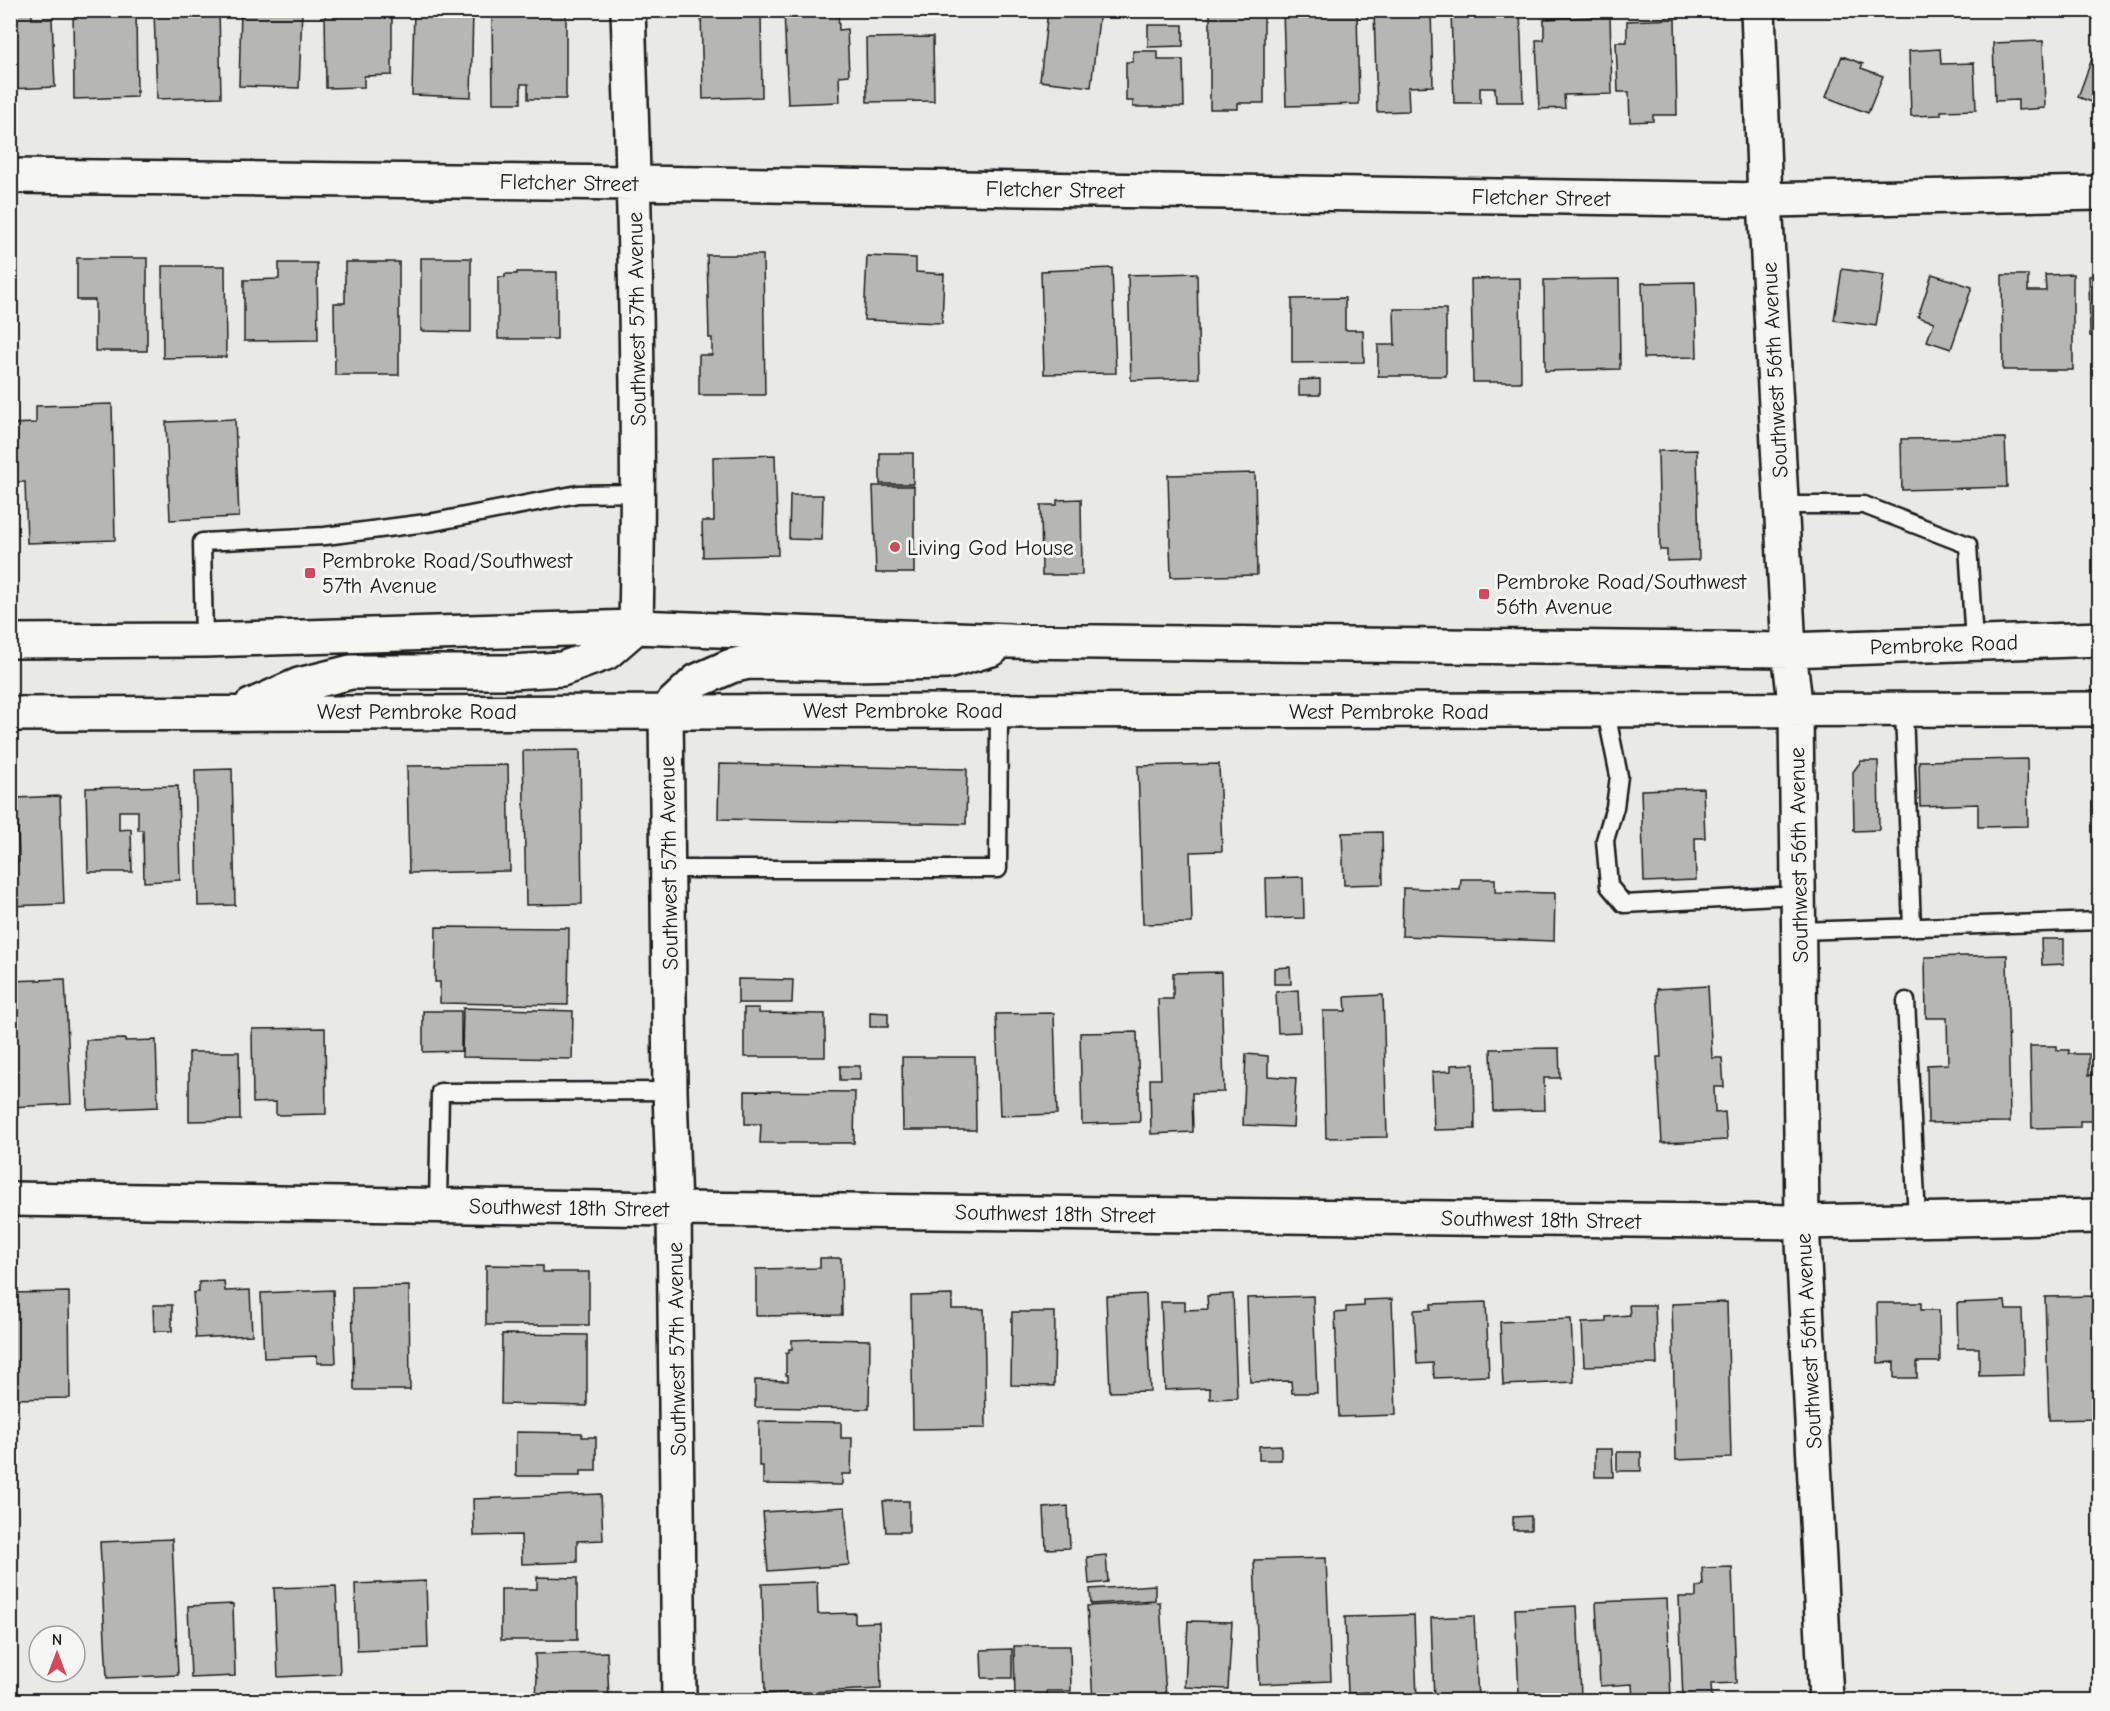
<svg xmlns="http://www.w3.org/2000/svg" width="2110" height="1711" viewBox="0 0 2110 1711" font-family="'Comic Neue',sans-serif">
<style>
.building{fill:#b6b6b3;stroke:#1c1c1c;stroke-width:1.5}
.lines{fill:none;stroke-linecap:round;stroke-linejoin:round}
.lane-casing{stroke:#1c1c1c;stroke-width:21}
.street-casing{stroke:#1c1c1c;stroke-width:38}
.secondary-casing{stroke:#1c1c1c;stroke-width:38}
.lane{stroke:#f6f6f2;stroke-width:16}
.street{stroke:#f6f6f2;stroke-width:33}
.secondary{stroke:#f6f6f2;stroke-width:33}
.poi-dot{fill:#d1495b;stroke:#f6f6f2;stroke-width:2}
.labels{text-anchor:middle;stroke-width:6;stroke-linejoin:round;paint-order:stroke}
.street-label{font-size:22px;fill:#1c1c1c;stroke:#f6f6f2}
.poi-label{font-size:22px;fill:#1c1c1c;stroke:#f6f6f2;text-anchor:start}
</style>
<rect width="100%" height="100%" fill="#e9e9e5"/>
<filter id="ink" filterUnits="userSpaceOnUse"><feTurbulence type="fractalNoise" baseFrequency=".0167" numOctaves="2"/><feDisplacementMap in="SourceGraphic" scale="12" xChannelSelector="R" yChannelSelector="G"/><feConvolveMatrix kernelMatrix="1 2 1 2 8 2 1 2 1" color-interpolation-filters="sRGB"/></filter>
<g filter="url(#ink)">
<path class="building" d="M10,10H32V19H52L55,87L10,89Z
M73,10H136L137,97L74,99Z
M154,10H219L221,97L157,99Z
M241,10H302L299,88L239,86Z
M325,10H392V75L364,76V87L326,88Z
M414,10H473L471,97L412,95Z
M492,10H566V99H528V84H521V103H493Z
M701,10H761L762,97L703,99Z
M784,10H838L839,30L847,29L849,75L839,76L840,102L788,104Z
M1048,10H1100L1091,87L1040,81Z
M1210,10H1248V15H1264V103H1238V109H1210Z
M1283,10H1357L1359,104L1286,106Z
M1374,10H1431L1433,86L1408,87L1409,111L1377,112Z
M1520,10L1523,102H1496L1495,88H1480V103H1454L1451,11Z
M1574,10H1592V14H1574Z
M1610,16L1612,94L1564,95L1565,108L1539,109L1536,40H1544V19Z
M1675,19L1677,115H1653V121L1630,122L1629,92H1618L1616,42H1627V21Z
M1148,25H1183V46L1148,47Z
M933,37L934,101L867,102L866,38Z
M2043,41L2045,108L2018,110V100L1995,101L1993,43Z
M2098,41L2100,42V58L2093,56Z
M1940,49L1941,64L1974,63L1976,110L1941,111V115L1911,116L1909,51Z
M1133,51H1158V60H1183L1184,107H1133V101H1126V62H1133Z
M1842,56L1863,64L1861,68L1883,76L1868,113L1826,97Z
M2093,56L2100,58V105L2078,97Z
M707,255H763L765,395H699V355H712V338H709Z
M867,256L916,258V272L944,274L942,323L864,320Z
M77,258H147V351H95V300H77Z
M421,258H471V332L421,331Z
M345,262H399V375H335L334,303H345Z
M279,263H317L318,340L244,341V280L279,279Z
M162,266H225L226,357L163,358Z
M1112,268L1116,373L1044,374L1041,271Z
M1842,269L1884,275L1876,326L1834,320Z
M517,272H557V339H498V277H505V274H517Z
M1197,273L1199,378L1131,380L1128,275Z
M1932,274L1972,287L1951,349L1927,341L1934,322L1918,317Z
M2073,274V370H2003L2002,275H2028V291H2046L2045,275Z
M2089,276H2100V336H2090Z
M1520,278L1521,382H1473L1471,279Z
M1619,279L1620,369L1545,371L1544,280Z
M1695,282L1697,357L1644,358L1642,283Z
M1345,298V330H1363L1364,362L1292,363V299Z
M1394,309H1446V376H1378V345H1395Z
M1320,379V395H1299V380Z
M112,404L115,540L27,543L25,482H10V424L36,423V406Z
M235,419L239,517L170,520L166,422Z
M2005,438L2007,487L1902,490L1901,439Z
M1697,450L1699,560L1667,561V550H1660L1658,451Z
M880,453H913V484H880Z
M775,455L778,555L703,557L702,521H714L713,457Z
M1255,473L1257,575L1171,577L1168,475Z
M873,486H914V573H876Z
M790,495H823L822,540L789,539Z
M1081,499L1082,575H1042L1041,505H1057V500Z
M580,750L582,904L526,905L523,751Z
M2027,759L2028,826L1978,827V804L1920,806L1919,761Z
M1861,761H1878L1879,830L1854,831L1853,772Z
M719,764L967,769L966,824L718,819Z
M1219,764L1222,851L1190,852L1192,923L1143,924L1138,766Z
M508,765L510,871L409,873L407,766Z
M232,769L235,905L198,906L195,770Z
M178,786L180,880L144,882L143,830H138V811H119V830L131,829L132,872H88L86,788Z
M1703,788L1705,838H1695L1696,880L1644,882L1641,790Z
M60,796L64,904L10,906V862H19L17,798Z
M1382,832L1383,884L1344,885L1342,833Z
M1303,877L1304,918L1267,919L1266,878Z
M1461,879H1495V892L1555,893L1554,941L1402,936L1403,888L1460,890Z
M436,927L569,928L568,1005L440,1003V982H435Z
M2041,939H2064V964L2042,965Z
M2007,955L2010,1122L1928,1123L1927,1065L1948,1064L1947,1018H1926L1925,957Z
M1290,967L1291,984H1274V968Z
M1221,972L1224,1092L1192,1093L1193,1132L1151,1134L1150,1079H1161L1158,999H1173V973Z
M65,979L71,1104L10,1107V981Z
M738,979L793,980L792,1003H738Z
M1708,986L1712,1058H1722L1724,1087H1714L1715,1113L1725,1112L1727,1140L1662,1143L1657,1057H1661L1657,989Z
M1298,990L1300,1032L1278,1033L1276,992Z
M1383,995L1387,1137L1326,1138L1323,1011H1346L1345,997Z
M463,1008L573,1011L572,1059L462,1057Z
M744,1008H759V1013L825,1014V1057H744Z
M423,1011H461V1051L423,1052Z
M870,1012L888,1013V1027H870Z
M1054,1013L1057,1114L1000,1116L996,1014Z
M325,1028L326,1114L276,1115V1102L253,1103L252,1029Z
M1137,1032L1140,1122L1082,1124L1080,1033Z
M125,1039V1041L156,1040L158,1107L88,1110L86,1040Z
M2030,1046H2057V1050H2069V1054H2089V1075H2100V1121H2080V1127L2032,1128Z
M1559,1048L1560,1078H1544L1545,1110L1493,1111L1491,1049Z
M189,1052H239L240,1120L189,1121Z
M1246,1054L1268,1056V1076L1296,1078L1293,1127L1243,1125Z
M902,1057H975L976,1130H903Z
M1474,1064L1475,1129L1434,1130L1432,1072L1451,1071V1065Z
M840,1066H860V1080H840Z
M745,1091L855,1092L854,1143H760L761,1124H745Z
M820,1258H841L842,1315L756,1316V1269L820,1268Z
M486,1265L543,1266V1272H589V1325H486Z
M224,1281L225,1291L250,1290L252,1335L196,1338L193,1293L199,1292V1282Z
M409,1286L410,1390H354L352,1287Z
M333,1290L336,1363H317V1356L264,1358L261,1293Z
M69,1292L70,1398L10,1399V1293Z
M1146,1294L1150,1391L1110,1392L1106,1296Z
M1233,1294L1237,1398L1210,1399V1388L1165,1390L1161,1302H1185V1310L1208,1309L1207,1296Z
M952,1295V1309H984L986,1428L913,1429L911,1296Z
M1313,1296L1317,1393H1292L1291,1381L1250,1382L1247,1298Z
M2096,1296L2100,1419L2049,1420L2045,1297Z
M1392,1299L1396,1415L1339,1417L1335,1313L1346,1312V1307L1364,1306V1300Z
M2005,1301L2006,1310H2022L2024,1375L1979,1376V1348H1958L1957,1303Z
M1486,1302L1489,1376L1434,1378L1433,1363L1417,1364L1414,1310L1431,1309V1304Z
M1727,1302L1731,1458L1676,1460L1672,1304Z
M1877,1303H1921V1310H1939L1940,1362H1917V1378H1894V1362L1878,1363Z
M153,1305H172V1331H154Z
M1629,1305H1655L1657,1364L1584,1366L1582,1323L1606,1322V1317L1630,1315Z
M1012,1312H1055L1054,1386L1011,1385Z
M1571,1319L1574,1382L1503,1385L1500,1322Z
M502,1334L587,1335V1406L501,1404Z
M820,1339L870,1340L869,1409L755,1407V1380L788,1381V1375H786V1353H789V1349H792V1340Z
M759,1421L841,1422V1438H852L851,1474H842V1485L763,1484V1466H759Z
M516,1432L582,1433V1437H596V1471H581V1476H516Z
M1281,1445V1460H1259V1446Z
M1595,1449H1612L1613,1477H1595Z
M1617,1452H1641V1471H1617Z
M601,1494L603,1540L577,1541V1562L522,1564L521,1535L474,1536L473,1499Z
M883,1501H909V1532H886Z
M1068,1506L1070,1548L1046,1549L1044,1508Z
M845,1507L849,1565L768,1571L763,1512Z
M1531,1516V1530H1513V1517Z
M172,1539L178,1675L107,1678L100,1542Z
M1106,1555L1108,1582L1089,1584L1087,1557Z
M1326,1558L1331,1681L1259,1684L1254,1560Z
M1732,1567L1736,1683L1711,1684L1712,1700H1683L1679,1597H1696V1587L1703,1586L1702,1568Z
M537,1577L577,1578V1640H501V1589H537Z
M426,1581L428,1648L357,1651L355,1584Z
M817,1582L818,1614L855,1613V1623L879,1622L881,1689L765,1694L762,1584Z
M1155,1585V1600L1091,1604L1090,1589Z
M336,1586L340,1674L278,1677L274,1588Z
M1667,1599L1671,1700H1633L1632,1684L1600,1686L1596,1602Z
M1160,1602L1166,1697L1093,1700L1087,1606Z
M233,1604L235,1676L191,1678L188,1606Z
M1577,1606L1581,1697L1546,1698V1693L1519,1694L1515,1609Z
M1414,1615L1417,1700H1369L1368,1692L1348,1693L1345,1617Z
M1474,1616L1478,1700H1434L1431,1618Z
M1188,1621L1232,1622L1228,1689L1185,1687Z
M1014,1646H1070L1071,1691H1047V1700H1015Z
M1012,1649V1678H982L981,1650Z
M607,1652L609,1700H536L537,1677H536L535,1654Z"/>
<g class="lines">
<g class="lane-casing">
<path id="lane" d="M1781,505H1864L1968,545L1974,643
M204,640L202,542L325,536L434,522L578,494L638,493
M1904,711L1912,928
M1606,712L1619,776L1615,807L1605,840L1609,886L1624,904L1798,895
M668,869H998L999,710
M1799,931L2100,921
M1906,1001L1917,1219
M438,1205L440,1092L670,1091"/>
</g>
<g class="street-casing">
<path id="street" d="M628,10C635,216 640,421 636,627
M10,176L634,183L1765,200L2100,193
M666,710L670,1091L674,1209L679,1700
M10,1199L674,1209L1802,1222L2100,1216"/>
</g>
<g class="secondary-casing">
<path id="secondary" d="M1758,10L1765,200L1789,650L1796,712L1802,1222L1826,1700
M10,641L204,640L636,627L1010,641L1789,650L2100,639
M251,706L299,685L351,672H511L562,669L606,653L636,627
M666,710L697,681L731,666L749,662L854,664L947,662L992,649
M10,714C707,706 1403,715 2100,709"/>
</g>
<use href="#lane" class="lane"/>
<use href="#street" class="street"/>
<use href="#secondary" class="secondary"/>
</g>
</g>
<g class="poi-dot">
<circle cx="895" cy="547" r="6"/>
<rect x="304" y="567" width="12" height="12" rx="3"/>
<rect x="1478" y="588" width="12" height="12" rx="3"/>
</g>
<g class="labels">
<g class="street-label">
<text transform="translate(569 182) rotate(1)" y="8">Fletcher Street</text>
<text transform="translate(1055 189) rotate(1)" y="8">Fletcher Street</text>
<text transform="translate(1541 197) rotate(1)" y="8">Fletcher Street</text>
<text transform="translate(636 319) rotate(-91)" y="8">Southwest 57th Avenue</text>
<text transform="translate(1774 370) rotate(-93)" y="8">Southwest 56th Avenue</text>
<text transform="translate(1944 644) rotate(-2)" y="8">Pembroke Road</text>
<text x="903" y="718">West Pembroke Road</text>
<text x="417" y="719">West Pembroke Road</text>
<text x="1389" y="719">West Pembroke Road</text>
<text transform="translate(1798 855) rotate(-91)" y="8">Southwest 56th Avenue</text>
<text transform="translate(668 863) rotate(-91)" y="8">Southwest 57th Avenue</text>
<text transform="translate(569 1207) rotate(1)" y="8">Southwest 18th Street</text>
<text transform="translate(1055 1213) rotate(1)" y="8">Southwest 18th Street</text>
<text transform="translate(1541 1219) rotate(1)" y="8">Southwest 18th Street</text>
<text transform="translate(1808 1341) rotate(-93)" y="8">Southwest 56th Avenue</text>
<text transform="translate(676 1349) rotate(-91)" y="8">Southwest 57th Avenue</text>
</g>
<g class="poi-label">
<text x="907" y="555">Living God House</text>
<text x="322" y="568">Pembroke Road/Southwest<tspan x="322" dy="25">57th Avenue</tspan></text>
<text x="1496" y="589">Pembroke Road/Southwest<tspan x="1496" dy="25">56th Avenue</tspan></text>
</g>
</g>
<rect width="2110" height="1711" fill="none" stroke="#f6f6f2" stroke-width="36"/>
<rect x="18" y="18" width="2074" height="1675" fill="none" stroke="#1c1c1c" stroke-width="2" filter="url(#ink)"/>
<g transform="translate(57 1654)"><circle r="28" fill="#f6f6f2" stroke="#9f9f9c" stroke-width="1.5"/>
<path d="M0-4.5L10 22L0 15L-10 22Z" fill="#d1495b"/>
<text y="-9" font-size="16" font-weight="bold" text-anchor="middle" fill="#1c1c1c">N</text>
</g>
</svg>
